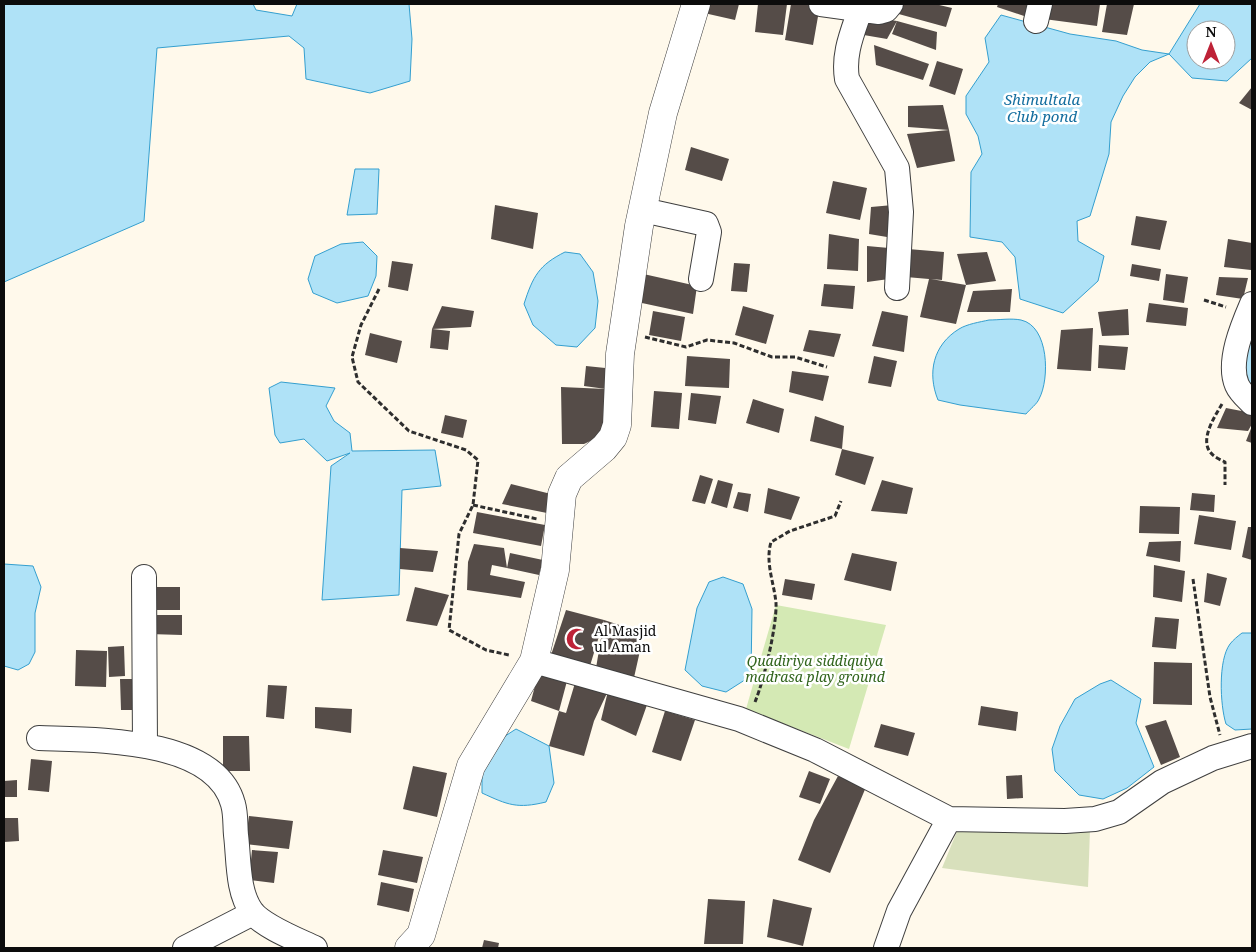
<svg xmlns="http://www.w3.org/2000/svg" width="1256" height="952" viewBox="0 0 1256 952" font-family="'Noto Serif',serif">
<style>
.green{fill:#d4e9b4}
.cemetery{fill:#d8e0bc}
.water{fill:#afe2f7;stroke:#349fcf;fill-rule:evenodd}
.building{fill:#554c48}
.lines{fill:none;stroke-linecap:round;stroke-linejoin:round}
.minor-casing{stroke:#3f3f3f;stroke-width:26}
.tertiary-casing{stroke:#3f3f3f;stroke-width:29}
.path{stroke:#2e2e2e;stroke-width:3;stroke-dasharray:5 2.5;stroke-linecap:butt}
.minor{stroke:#fff;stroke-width:24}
.tertiary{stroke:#fff;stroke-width:28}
.labels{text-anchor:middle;stroke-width:5;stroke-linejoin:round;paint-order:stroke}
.poi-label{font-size:14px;fill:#0c0c0c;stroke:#fff;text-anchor:start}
.park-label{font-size:14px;font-style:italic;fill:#31641c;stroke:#fff}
.water-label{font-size:15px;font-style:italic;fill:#146e9f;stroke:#fff}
</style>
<rect width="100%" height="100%" fill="#fff9eb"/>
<path class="green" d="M776,605L886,625L849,749L746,709Z"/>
<path class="cemetery" d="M958,829H1090L1088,887L942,868Z"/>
<path class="water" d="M4,4H253L256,10L292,16L297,4H409L412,39L410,81L370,93L306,79L304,48L289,36L157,48L144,221L4,282Z
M1200,4H1252V58L1227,81L1192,78L1169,54L1150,62L1135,77L1123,96L1111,122L1109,154L1090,216L1077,221L1078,241L1104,256L1098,281L1063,313L1020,299L1015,257L1002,242L970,237L971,172L982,154L978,136L966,114V96L989,62L985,38L1001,15L1070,34L1116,41L1142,50L1169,54ZM1196,30H1226V60H1196Z
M355,169H379L377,214L347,215Z
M363,242L377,256L376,276L368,296L337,303L313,293L308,279L315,256L341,244Z
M565,252L580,254L593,272L598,301L595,328L577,347L556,345L533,325L524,304C533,276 539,265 565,252Z
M989,320C999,320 1011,318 1021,320C1049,326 1050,379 1039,399C1037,404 1030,409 1026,414L960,405L938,400C927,373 933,345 959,329C967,324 980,322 989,320Z
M1252,333V398L1240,368Z
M281,382L335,388L326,406L334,421L350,433L352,451L435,450L441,486L402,490L399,595L322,600L331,466L350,453L327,461L304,439L280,443L275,435L269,388Z
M4,564L33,566L41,587L35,613V652L29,664L18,670L4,666Z
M723,577L743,584L752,609L751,676L726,692L702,686L685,670L697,608L709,582Z
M1242,633H1252V729L1235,730L1226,724C1220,705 1218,660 1230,644C1233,640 1238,636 1242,633Z
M1111,680L1141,699L1136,723L1154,767L1127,788L1103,799L1079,795L1055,771L1052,749L1060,726L1075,699L1100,684Z
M516,729L549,746L554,783L546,802C517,809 508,805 482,793V774L499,740Z"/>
<path class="building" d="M706,4H739L735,20L704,13Z
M758,4H787L783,35L755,32Z
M791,4L820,5L813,45L785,40Z
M897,4H935L952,8L946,27L895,13Z
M998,4H1030L1027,17L997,7Z
M1049,4H1100L1097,26L1044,19Z
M1107,4H1134L1127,35L1102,32Z
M864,16L897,21L937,32L936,50L892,34L897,21L887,39L858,34Z
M874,45L929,64L923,80L876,65Z
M937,61L963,69L955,95L929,86Z
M1252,87V110L1239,103Z
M943,105L949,130L908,127V106Z
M949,130L955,161L917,168L907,134Z
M691,147L729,159L722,181L685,170Z
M833,181L867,188L860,220L826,213Z
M495,205L538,213L533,249L491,239Z
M893,205V238L869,234L871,207Z
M1136,216L1167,221L1160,250L1131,245Z
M829,234L859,239L858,271L827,269Z
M1228,239L1252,243L1251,270L1224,267Z
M867,246L889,248V279L867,282Z
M908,249L944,252L942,280L931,279L966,285L957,254L987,252L996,281L966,285L956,324L920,317L929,279L906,277Z
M392,261L413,264L408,291L388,287Z
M734,263L750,264L747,292L731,291Z
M1132,264L1161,269L1159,281L1130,276Z
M639,273L697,286L693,314L628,300Z
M1166,274L1188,277L1184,303L1163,300Z
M1219,277L1248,278L1243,299L1216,295Z
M824,284L855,286L853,309L821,306Z
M1012,289L1010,312H967L973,291Z
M1149,303L1188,308L1186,326L1146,322Z
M442,306L474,311L471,327L432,329L450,331L448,350L430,348L432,329Z
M743,306L774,315L766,344L735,335Z
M1128,309L1129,335L1102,336L1098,312Z
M653,311L685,317L681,341L649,335Z
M882,311L908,316L904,352L872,346Z
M1093,328L1091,371L1057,369L1061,330Z
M809,330L841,334L834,357L803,351Z
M370,333L402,341L397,363L365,355Z
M1099,345L1128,347L1125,370L1098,368Z
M687,356L730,359L729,388L685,386Z
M874,356L897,361L891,387L868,383Z
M586,366L615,369L616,429L584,444H562L561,387L606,389L584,386Z
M792,371L829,376L823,401L789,392Z
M654,391L682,393L679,429L651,427Z
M691,393L721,396L716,424L688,420Z
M753,399L784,409L779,433L746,423Z
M1226,408L1252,413V424L1248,431L1217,428Z
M445,415L467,420L463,438L441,433Z
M815,416L844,426L842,449L810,441Z
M1252,426V443L1246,441Z
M842,449L874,457L865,485L835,475Z
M700,475L713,479L705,504L692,501Z
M718,480L733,484L727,508L711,503Z
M882,480L913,488L907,514L871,511Z
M511,484L551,494L547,513L502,504Z
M768,488L800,497L791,520L764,513Z
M738,492L751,494L748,512L733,508Z
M1192,493L1215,495L1214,512L1190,510Z
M1140,506L1180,507L1179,534L1139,533Z
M477,512L545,525L541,546L473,533Z
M1199,515L1236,521L1231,550L1194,544Z
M1248,527H1252V560L1242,557Z
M1181,541L1180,562L1146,556L1149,542Z
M474,544L504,548L507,568L492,565L490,575L525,582L521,598L467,590L468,562Z
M400,548L438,551L433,572L400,569Z
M510,553L543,560L539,575L507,568Z
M852,553L897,562L891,591L844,580Z
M1154,565L1185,571L1182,602L1153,597Z
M1207,573L1227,578L1220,606L1204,602Z
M785,579L815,584L812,600L782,595Z
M149,587H180V610H149Z
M415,587L449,595L437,626L406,621Z
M566,610L604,620L589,669L550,658Z
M149,615H182V635L149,634Z
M1155,617L1179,619L1176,649L1152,647Z
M604,620L644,633L633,682L596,668Z
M124,646L125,676L109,677L108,647Z
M76,650L107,651L106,687L75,686Z
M1154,662L1192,663V705L1153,704Z
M539,671L567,681L559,711L531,701Z
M120,679H135L136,710H121Z
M575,683L608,691L648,702L636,736L601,720L608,691L594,721L584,756L549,746L559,711L566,713Z
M268,685L287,686L284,719L266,717Z
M981,706L1018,712L1016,731L978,725Z
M315,707L352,709L351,733L315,728Z
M665,711L695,720L681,761L652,752Z
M1166,720L1180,757L1161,765L1145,726Z
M881,724L915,733L908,756L874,747Z
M223,736H249L250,771H223Z
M31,759L52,761L49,792L28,790Z
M413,766L447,773L437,817L403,809Z
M809,771L830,779L820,804L799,797Z
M1022,775L1023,798L1007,799L1006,776Z
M838,776L866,787L830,873L798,860L814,820Z
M17,780V797H4V781Z
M249,816L293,821L289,849L245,844Z
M4,818H18L19,841L4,842Z
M252,850L278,852L274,883L249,880Z
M383,850L423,857L417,883L378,875Z
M381,882L414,889L409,912L377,905Z
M708,899L745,901L743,944H704Z
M773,899L812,908L803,946L767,937Z
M484,940L499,943L498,948H482Z"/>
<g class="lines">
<g class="minor-casing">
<path id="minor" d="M821,4L879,12L886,10L891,4
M860,10C852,34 843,54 847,79L897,168L901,212L897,288
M1036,21L1040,4
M643,210L706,224L709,232L701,279
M1252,304C1243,325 1227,362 1237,385C1240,392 1247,398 1252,403
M144,577L145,746
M534,661L739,719L815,750L949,819L1065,821L1095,819L1119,812L1162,782L1213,758L1252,746
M39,738C93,740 215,737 233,804C236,814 235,825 236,835C239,859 237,892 252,912C264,927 298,940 315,948
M185,948L253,913
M886,948L899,911L949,819"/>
</g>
<g class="tertiary-casing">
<path id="tertiary" d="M409,948L421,935L471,766L534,661L555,570L562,494L569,478L604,448L613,437L617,425L620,354L639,226L663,113L696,4"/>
</g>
<path class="path" d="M379,289L361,325L352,357L358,382L409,431L466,450L478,460L473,505L459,534L449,630L486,650L509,655
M1204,300L1226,307
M645,337L686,347L707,340L734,343L772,357H795L827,367
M1222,404C1215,416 1199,440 1211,453C1214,457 1221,460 1225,462V485
M473,505L537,519
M1193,579L1210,697L1220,735
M755,702C764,680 777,626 776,603C774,582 765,563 771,542L790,531L835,516L841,501"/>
<use href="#minor" class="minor"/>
<use href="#tertiary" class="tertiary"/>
</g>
<defs>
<g id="mosque-bare" transform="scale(1.725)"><path d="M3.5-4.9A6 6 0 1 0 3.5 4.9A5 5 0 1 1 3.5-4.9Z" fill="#be2237" stroke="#fff" stroke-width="2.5" paint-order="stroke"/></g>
</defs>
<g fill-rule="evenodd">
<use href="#mosque-bare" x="577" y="639"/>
</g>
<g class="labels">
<g class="poi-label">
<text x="594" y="636">Al Masjid<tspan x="594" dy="16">ul Aman</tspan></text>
</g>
<g class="park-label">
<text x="815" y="666">Quadiriya siddiquiya<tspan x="815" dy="16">madrasa play ground</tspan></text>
</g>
<g class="water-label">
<text x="1042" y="105">Shimultala<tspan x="1042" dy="17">Club pond</tspan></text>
</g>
</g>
<rect width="1256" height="952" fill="none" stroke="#0c0c0c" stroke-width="10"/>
<g transform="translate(1211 45)"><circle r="24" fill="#ffffff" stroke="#9e9e9e"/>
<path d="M0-4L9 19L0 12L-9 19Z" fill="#be2237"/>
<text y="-8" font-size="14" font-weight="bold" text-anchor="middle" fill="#0c0c0c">N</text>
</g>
</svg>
